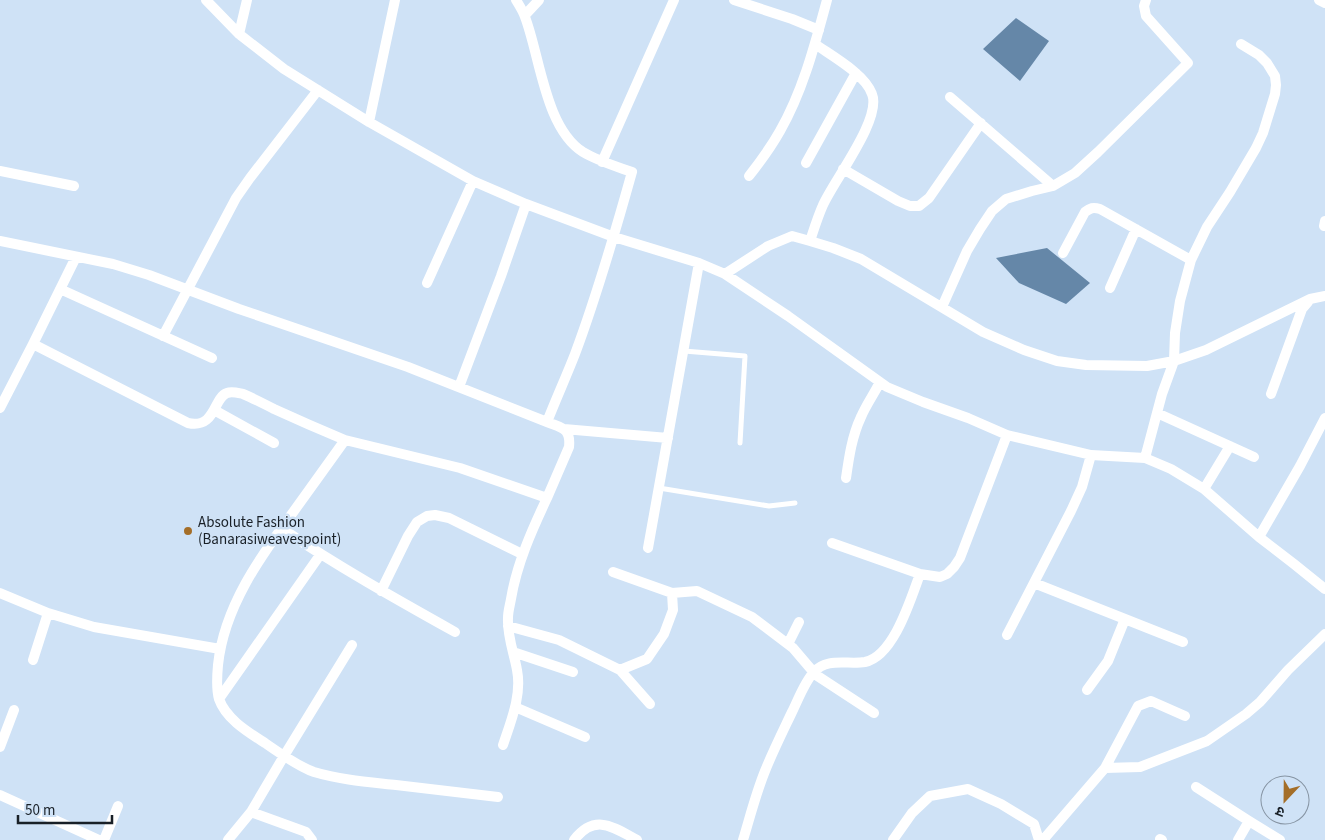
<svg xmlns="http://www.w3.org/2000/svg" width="1325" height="840" viewBox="0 0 1325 840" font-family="'Source Sans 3','Noto Sans Devanagari',sans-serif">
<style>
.water{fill:#6587a8}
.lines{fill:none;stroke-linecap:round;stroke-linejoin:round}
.lane{stroke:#fff;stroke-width:5}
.street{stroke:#fff;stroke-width:10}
.poi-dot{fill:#a46e28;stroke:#cfe2f6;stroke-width:2}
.labels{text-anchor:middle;stroke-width:5;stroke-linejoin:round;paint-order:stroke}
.poi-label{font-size:15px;fill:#192027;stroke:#cfe2f6;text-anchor:start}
</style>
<rect width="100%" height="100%" fill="#cfe2f6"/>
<path class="water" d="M1016,18L1049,41L1020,81L983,49Z
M1047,248L1090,283L1066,304L1019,283L996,258Z"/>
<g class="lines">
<path class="lane" d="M684,351L745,356L740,443
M659,488L769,506L795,503"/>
<path class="street" d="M206,0L239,34L284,69L369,122L473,181L526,204L614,237L699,263L725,274L788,316L887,387L923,402L968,418L1007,435L1091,455L1145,458L1171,469L1204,489L1259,537L1294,564L1325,589
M734,0L792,19L819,30
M1319,0L1325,3
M525,15L539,0
M239,34L247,0
M950,97L1053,186
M369,122L395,0
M602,162L674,0
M806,163L856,73
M843,169L898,201L910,206H919L929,198L981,123
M0,171L74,186
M749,176C760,162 771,147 780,131C803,91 815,44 827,0
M1324,226L1325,221
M0,241L113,264L149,275L239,309L408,367L547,422C556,399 566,377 575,354C597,295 615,233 632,172C615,166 598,161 583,152C545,128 540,56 525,17C523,11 519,5 516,0
M810,241L833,248L861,259L983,332L1024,350L1057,361L1086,365L1147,366L1174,361L1206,350L1310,299L1325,296
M1063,253L1085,212C1090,208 1093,207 1100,209L1191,260
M725,274L768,246L792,236L810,241C814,229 818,216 823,205C834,180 882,119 872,94C865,74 832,56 815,44
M427,283L473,181
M1110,288L1136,229
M60,289L212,358
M942,307L967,251L980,229L992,211L1006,199L1032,191L1053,186L1075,173L1098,152L1188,63L1146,16L1144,6L1146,0
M163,336L236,198L250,178L318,90
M33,344L76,257
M459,387L501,276L526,204
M1271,394L1302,309L1308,302
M0,408L33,344L188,423C216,429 213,398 227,393C232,391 238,393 243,394C253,398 264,404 274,409C298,420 321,430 345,440
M214,410L274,443
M1157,413L1254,457
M564,429L668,438
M1145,458L1162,394L1174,361L1175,333L1180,301L1191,260L1207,227L1230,192L1256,148L1263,133L1275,94L1276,85L1275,76L1267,63L1259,55L1241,44
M846,478C849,457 852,436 861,417C866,405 874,394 880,382
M1204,489L1230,446
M281,528C337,566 396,599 455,632
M1259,537L1300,466L1325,418
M832,543L920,574L940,577L947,574L954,567L960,558L1007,435
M648,548L699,263
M613,572L672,593L697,591L752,617L793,648L816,675L874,713
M1034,583L1183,642
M381,591L408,536L417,522L427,516L435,515L449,518L522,554
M0,593L48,613L94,627L220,649
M508,626L559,640L620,670L650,704
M1007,635L1071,511L1082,487L1091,455
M788,644L799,622
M513,652L573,672
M33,660L48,613
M620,670L647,659L664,634L673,610L672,593
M1087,690L1108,661L1125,619
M219,699L320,555
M515,707L585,737
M503,745C511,721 522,695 517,670C514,653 507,636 508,618C508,611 510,605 511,599C517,563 532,530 547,498
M0,747L14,710
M1105,768L1138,706L1151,701L1185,716
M1196,787L1249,821L1280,840
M0,795L99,840
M498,797C464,793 430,789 396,785C369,782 341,780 314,772C299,767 278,752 265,743C248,732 226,719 219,699C216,689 217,676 218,665C224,607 260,557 294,511C311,487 328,464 345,440L460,468L547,498L569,447C571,428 562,428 547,422
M251,812L306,832L312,840
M1160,839L1162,840
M104,840L118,806
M228,840L251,812L284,756L352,645
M574,840C595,813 613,827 637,840
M743,840C750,817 756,793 765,771C773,751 783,731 792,712C798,700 805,681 814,672C827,657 848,665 865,662C894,656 911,598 920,574
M893,840L912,813L930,796L968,789L1001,804L1034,824L1039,840
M1043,840L1105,768L1140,767L1207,741L1246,714L1260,702L1288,670L1325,634
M1238,840L1249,821"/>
</g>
<circle class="poi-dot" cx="188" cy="531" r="5"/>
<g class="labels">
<g class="poi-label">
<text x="198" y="527">Absolute Fashion<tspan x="198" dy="17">(Banarasiweavespoint)</tspan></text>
</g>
</g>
<g transform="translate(1285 800) rotate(202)"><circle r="24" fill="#cfe2f6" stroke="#8694a3"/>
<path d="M0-4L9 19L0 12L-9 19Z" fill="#a46e28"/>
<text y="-8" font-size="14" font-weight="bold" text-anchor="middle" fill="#192027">उ</text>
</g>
<path d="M18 815v8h94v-8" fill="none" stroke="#192027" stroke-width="2.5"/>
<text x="25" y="815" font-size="15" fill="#192027" stroke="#cfe2f6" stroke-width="4" paint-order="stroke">50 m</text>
</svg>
